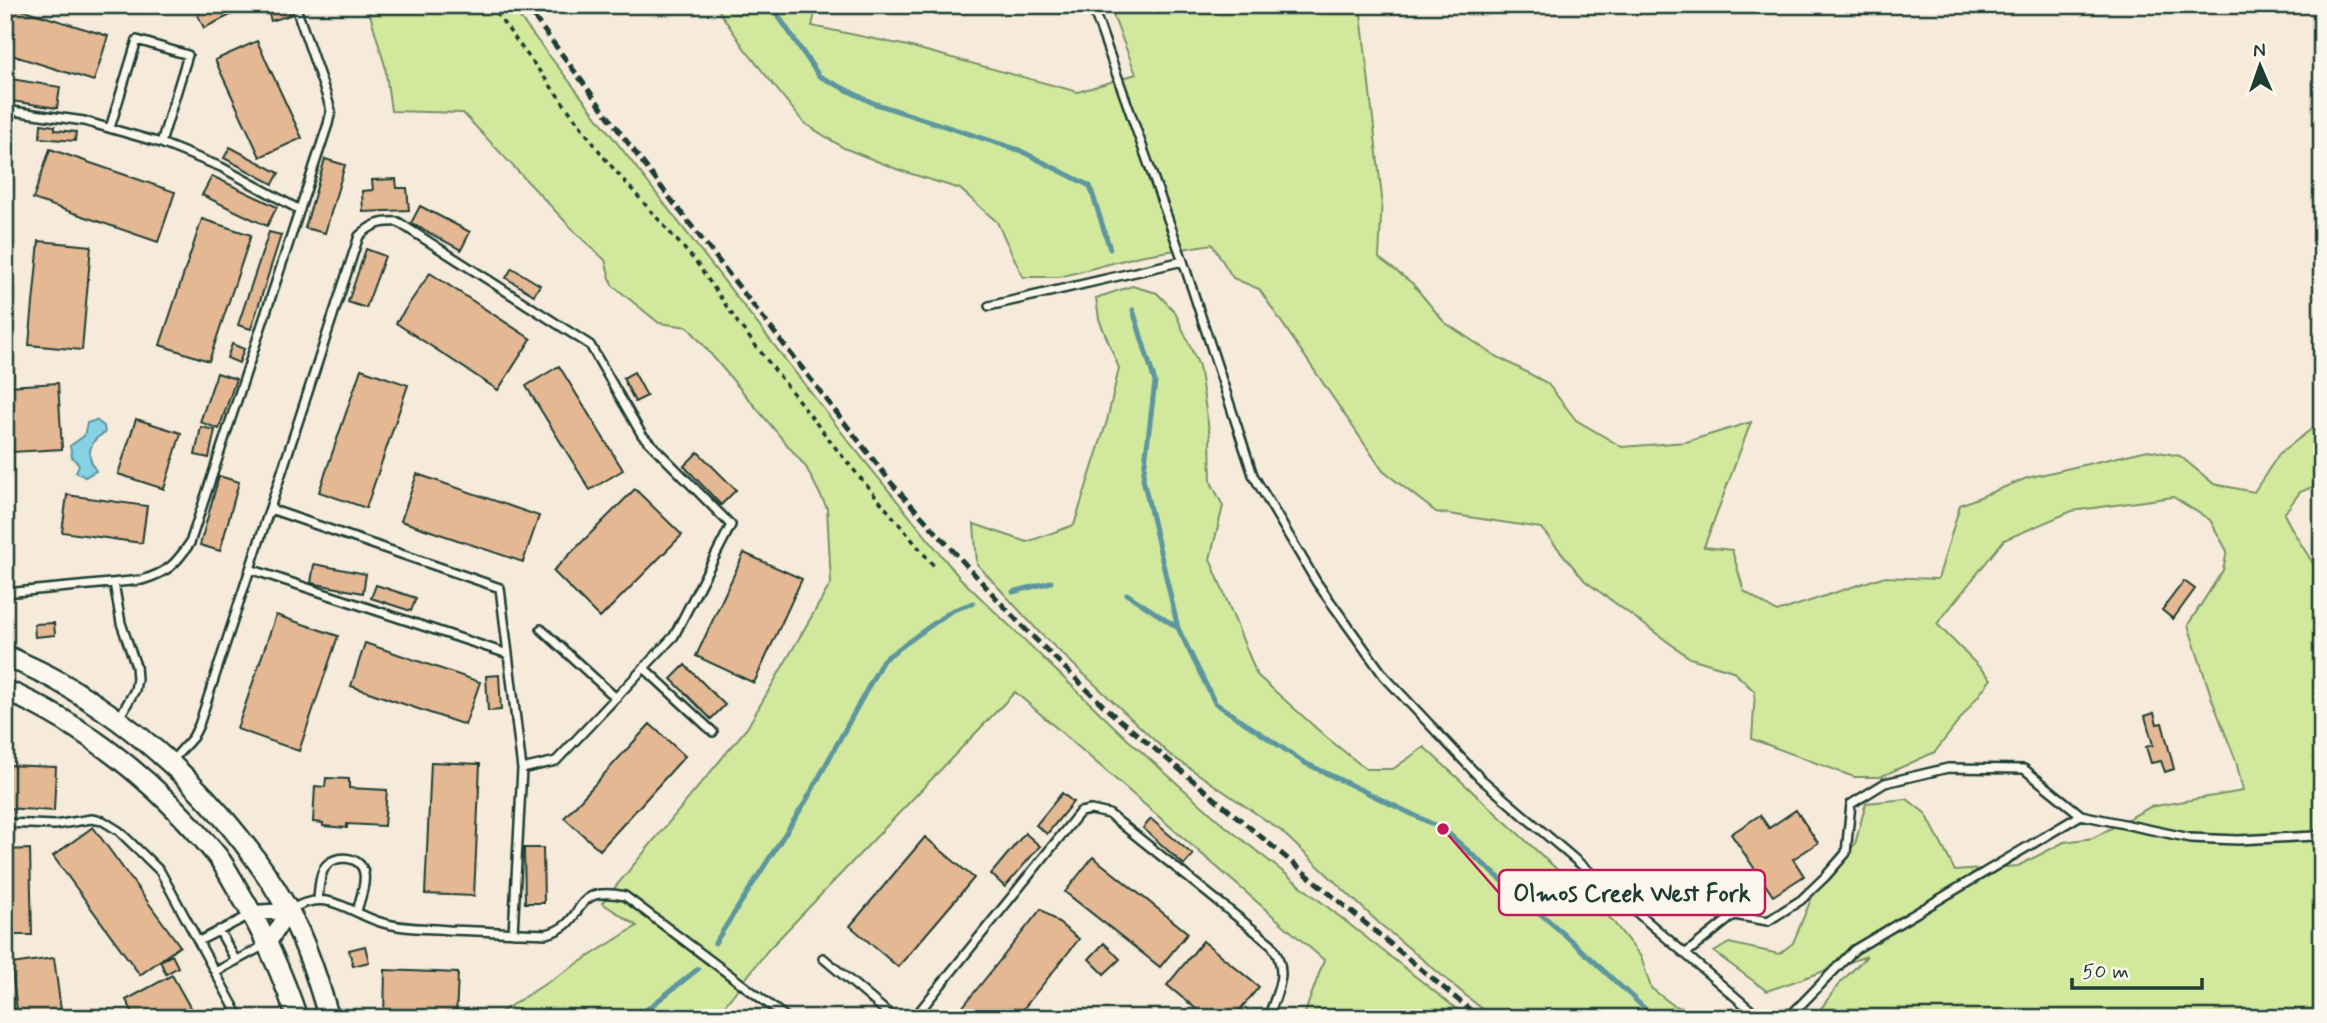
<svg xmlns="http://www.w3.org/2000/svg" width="2327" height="1023" viewBox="0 0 2327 1023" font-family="Mynerve,sans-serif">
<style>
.green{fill:#d1e89d;stroke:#789268;stroke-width:2}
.water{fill:#86d1e5;stroke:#5d969e;stroke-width:2}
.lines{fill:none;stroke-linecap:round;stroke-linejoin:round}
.stream{stroke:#5d969e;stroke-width:5}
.building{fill:#e3b893;stroke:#1f3d34;stroke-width:2}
.service-casing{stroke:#1f3d34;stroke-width:12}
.minor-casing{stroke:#1f3d34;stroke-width:19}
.secondary-casing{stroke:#1f3d34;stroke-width:24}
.path{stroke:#1f3d34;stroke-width:3.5;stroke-dasharray:5 5;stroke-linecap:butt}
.service{stroke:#fbf7ec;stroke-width:7}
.minor{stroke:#fbf7ec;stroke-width:14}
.secondary{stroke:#fbf7ec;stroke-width:19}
.rail{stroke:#1f3d34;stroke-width:5;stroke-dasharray:10 5;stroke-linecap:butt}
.leader{fill:none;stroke:#c2185b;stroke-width:2.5}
.callout-dot{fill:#c2185b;stroke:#fbf7ec;stroke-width:2.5}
.callout{fill:#fbf7ec;stroke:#c2185b;stroke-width:2.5}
.callout-label{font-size:24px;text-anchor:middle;font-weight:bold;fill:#1f3d34}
</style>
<rect width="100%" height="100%" fill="#f6eada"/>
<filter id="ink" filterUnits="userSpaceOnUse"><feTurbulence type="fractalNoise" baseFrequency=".0143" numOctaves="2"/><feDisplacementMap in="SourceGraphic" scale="14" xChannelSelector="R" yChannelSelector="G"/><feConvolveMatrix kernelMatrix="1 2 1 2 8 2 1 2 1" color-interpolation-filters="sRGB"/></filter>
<g filter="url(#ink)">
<path class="green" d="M364,5H510L850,443L959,577L1126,738L1225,826L1468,1018H1303L1324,960L1015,692L768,950L715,1018H491L637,926L602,903L747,728L831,583L827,508L806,467L688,327L659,323L612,285L605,260L578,235L463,113L391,111L385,66L369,11Z
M715,5H817L812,26L908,46L1078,92L1136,74L1109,5H1360L1382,198L1379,258L1412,283L1444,322L1494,355L1547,383L1576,420L1622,447L1686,442L1751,422L1704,547L1732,550L1744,591L1777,612L1882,577L1938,579L1960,505L2027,478L2148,450L2180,456L2214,484L2254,492L2279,454L2322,421V483L2300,492L2284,514L2293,531L2322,578V1018H1814L1839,984L1867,956L1767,991L1714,952L1729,943L1779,954L1793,943L1814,892L1855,844L1866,803L1907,799L1926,814L1955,871L2018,866L2064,842L2093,838L2150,807L2243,791L2236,761L2213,702L2188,625L2223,570L2227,551L2210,520L2173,497L2072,511L2004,540L1937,624L1991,679L1935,752L1880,777H1854L1752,739L1755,692L1733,671L1690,658L1585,581L1541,528L1436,512L1383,471L1259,289L1233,278L1212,244L1139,256L1060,277H1023L997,222L960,189L899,170L844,148L804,123L744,48Z
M1132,286L1157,293L1175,312L1199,366L1210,436L1211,482L1223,506L1210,559L1257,675L1326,737L1366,769H1393L1424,747L1611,919L1641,957L1651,988L1673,1005L1710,1018H1493L1380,924L1280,830L1169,754L1040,633L977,564L974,524L1027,542L1074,525L1107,421L1119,368L1099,319L1096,298Z"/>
<path class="water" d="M1230,5H1306L1285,11L1236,8Z
M96,420L104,426L105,433C88,440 86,456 96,471L85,477L76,472L79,465L72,457L70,446L84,436L87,423Z"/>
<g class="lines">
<path class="stream" d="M771,5L819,76L873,103L1019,150L1090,186L1110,249
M1133,310L1155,382L1143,479L1178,628L1215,703L1305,763L1443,829L1565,935L1655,1018
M1013,592L1051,582
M1127,594L1178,628
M715,943L806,801L883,660L951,611L973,603
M636,1018L698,969"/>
</g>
<path class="building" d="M7,5L108,36L94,81L5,53Z
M193,5H251L204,28Z
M266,5H287L290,15L271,21Z
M257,41L302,138L260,157L215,60Z
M5,78L60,87L57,108L5,100Z
M41,124L55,126V130L76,132L75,141L40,138Z
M230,147L279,173L273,184L224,158Z
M50,149L175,192L158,242L33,199Z
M325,159L345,165L325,233L305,228Z
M212,176L277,207L267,226L202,195Z
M396,179L397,188H407L409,210L363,212L362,191L373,190L372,180Z
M420,206L470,232L461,250L411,223Z
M202,219L251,235L209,361L160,345Z
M269,232L281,235L251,329L238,325Z
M39,241L91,246L82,350L29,345Z
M366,249L385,256L366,308L348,302Z
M512,268L540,285L534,295L506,278Z
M430,273L531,339L498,390L396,323Z
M232,344L244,349L239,363L227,358Z
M559,366L623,470L590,490L526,386Z
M361,369L408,385L366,508L319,492Z
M634,372L647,396L635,402L623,378Z
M217,373L236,379L219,429L200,422Z
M58,383L62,449L12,452L8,386Z
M136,419L181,433L164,489L118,474Z
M201,427L215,430L209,458L195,455Z
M698,452L736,490L721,505L684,466Z
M417,474L539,516L523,562L401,521Z
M219,476L239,482L220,551L200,545Z
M635,489L682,535L600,618L553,571Z
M67,495L147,506L142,543L62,532Z
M744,553L802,579L754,683L696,656Z
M314,564L366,574L363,593L311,583Z
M2184,581L2195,589L2173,619L2162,610Z
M376,585L416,598L411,611L371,598Z
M276,615L338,636L299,751L237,729Z
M54,623L55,635L35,637L34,624Z
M365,643L480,682L465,725L351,686Z
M685,665L725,705L711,719L671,679Z
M499,675L501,710L488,711L486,676Z
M2154,713L2157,724L2162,723L2174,769L2165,772L2161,761L2151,763L2146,747L2153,745L2145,716Z
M650,724L685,756L600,850L564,818Z
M431,762L480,764L474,896L425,894Z
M5,765L56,767L54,811L5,808Z
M326,778L349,779V788L387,790L384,826L347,824V828L323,826V823L313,822L315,786L325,787Z
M1062,793L1073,802L1047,834L1036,825Z
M1796,810L1818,843L1793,859L1804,876L1773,896L1731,834L1760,815L1769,828Z
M1151,819L1193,855L1184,865L1143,828Z
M93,827L180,946L140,975L53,856Z
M1025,833L1040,846L1005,887L991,874Z
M925,837L974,878L898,967L850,926Z
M524,848H543L544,903H525Z
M30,849L32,935H5V850Z
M1093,857L1188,933L1160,967L1065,892Z
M1041,909L1079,939L1016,1018H972L961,1009Z
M1203,941L1259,987L1233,1018H1207L1167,985Z
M1104,943L1120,959L1104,974L1089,959Z
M365,946L369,962L353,966L349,950Z
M172,955L178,967L166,974L160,961Z
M54,958L62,1018H18L11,964Z
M385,970L458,973L456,1018H384Z
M172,975L196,1018H136L126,1000Z"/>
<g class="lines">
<g class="service-casing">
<path id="service" d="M1092,5L1183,261L1253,475L1317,583L1384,676L1480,778L1760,1018
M5,110L84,121L161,143L221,167L300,210
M110,128L137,40L188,55L161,143
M989,306L1183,261
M270,509L500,588L522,769L513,933
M250,569L508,654
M114,583L121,623L136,666L137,679L135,690L119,718
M5,593L142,580C168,572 175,565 190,543L328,124L331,111L327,97L295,5
M541,629L616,698
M644,668L713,732
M171,762L193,737L199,725L359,236C372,224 381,221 398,222L590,345L642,435L731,525L674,636L556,761L522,769
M5,823L55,825L91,819L103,821L119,831L160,871L240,1018
M318,900C319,890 319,876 325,867C334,854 361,855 364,873C366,885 360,899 357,911
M290,910C327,887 346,911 380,922C402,929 426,928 449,930C482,931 514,933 546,934C590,924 566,884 625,896L787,1018
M219,930L236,961
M199,941L252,914
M1685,954L1734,915L1768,921L1801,900L1825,877L1846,853L1851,804L1885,783L1948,768L2024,769L2081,815
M823,958L894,1018
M215,972L265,945
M914,1018L1080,812L1091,810L1109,814L1271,944C1290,972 1278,989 1268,1018
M1788,1018L1854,950L2081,815L2190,838L2238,840L2314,836L2322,833"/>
</g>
<g class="minor-casing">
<path id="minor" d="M252,913L288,911
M269,943L288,911"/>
</g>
<g class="secondary-casing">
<path id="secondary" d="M5,655C23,664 41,671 58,681C152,735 233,814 287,908C306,942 318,981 329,1018
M5,690C86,725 158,784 214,852C223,862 230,876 237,888C262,930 282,971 297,1018"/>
</g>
<path class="path" d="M490,5L606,160L696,262L738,323L838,451L934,566"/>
<use href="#service" class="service"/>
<use href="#minor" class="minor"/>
<use href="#secondary" class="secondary"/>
<path class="rail" d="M525,5L655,179L893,485L1020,624L1109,711L1480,1018"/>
</g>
</g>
<path class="leader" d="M1443 829L1499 893"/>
<circle class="callout-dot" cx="1443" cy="829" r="7"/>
<rect class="callout" x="1499" y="870" width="266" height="45" rx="7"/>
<g class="callout-label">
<text x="1632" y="901">Olmos Creek West Fork</text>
</g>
<rect width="2327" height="1023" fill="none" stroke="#fbf7ec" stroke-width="28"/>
<rect x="14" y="14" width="2299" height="995" fill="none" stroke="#1f3d34" stroke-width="2.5" filter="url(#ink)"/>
<g transform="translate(2260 66) rotate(358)" stroke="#fbf7ec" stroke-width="5" paint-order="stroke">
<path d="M0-5L12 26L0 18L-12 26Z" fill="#1f3d34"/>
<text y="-10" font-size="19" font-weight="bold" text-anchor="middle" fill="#1f3d34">N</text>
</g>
<path d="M2072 978v10h130v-10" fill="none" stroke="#1f3d34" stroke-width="3.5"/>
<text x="2082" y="978" font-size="21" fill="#1f3d34" stroke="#fbf7ec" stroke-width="5" paint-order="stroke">50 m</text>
</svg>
